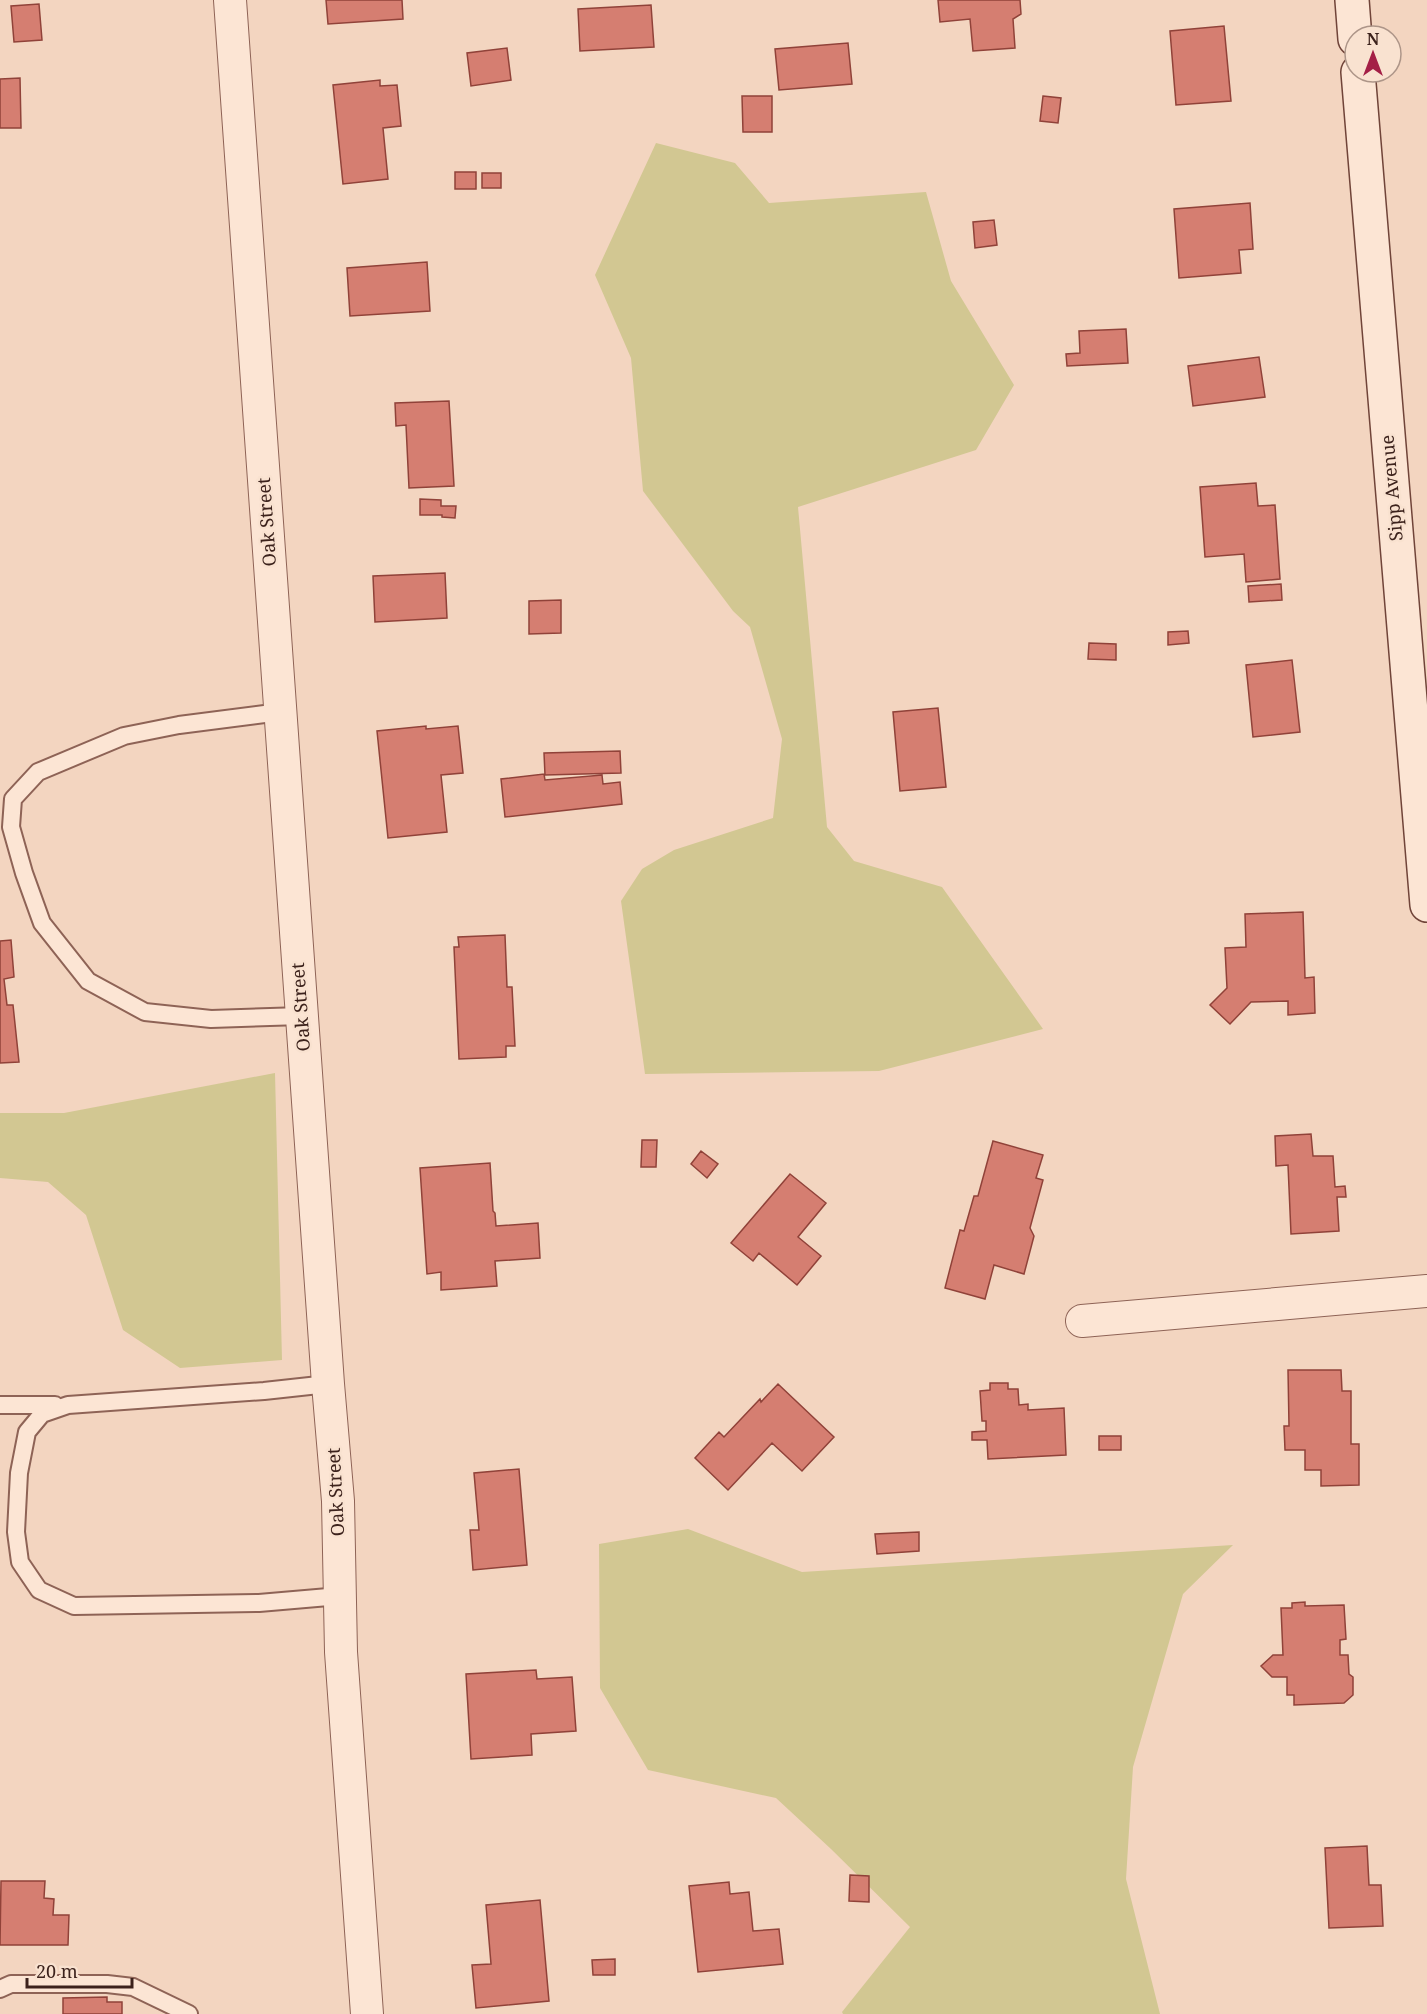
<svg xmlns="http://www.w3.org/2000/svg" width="1427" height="2014" viewBox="0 0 1427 2014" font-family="'Noto Serif',serif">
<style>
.green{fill:#d2c792}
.building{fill:#d57e71;stroke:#904239;stroke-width:1.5}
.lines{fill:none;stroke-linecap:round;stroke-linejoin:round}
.lane-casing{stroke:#8e6356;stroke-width:20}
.street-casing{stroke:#8e6356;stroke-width:34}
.secondary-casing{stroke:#704439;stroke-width:36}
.lane{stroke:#fce5d4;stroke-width:16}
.street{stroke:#fce5d4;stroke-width:32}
.secondary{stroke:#fce5d4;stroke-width:33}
.labels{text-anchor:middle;stroke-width:5;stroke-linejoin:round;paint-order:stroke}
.street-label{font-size:18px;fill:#3c221c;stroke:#f9e2d0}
</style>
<rect width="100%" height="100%" fill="#f3d5c0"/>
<path class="green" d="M656,143L735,163L769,203L926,192L951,281L1014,385L976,450L798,507L827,827L854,861L942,887L1043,1029L879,1071L645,1074L621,901L642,869L674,850L773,818L782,739L750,627L733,611L643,491L631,358L595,275Z
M275,1073L282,1360L180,1368L123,1330L86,1215L48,1182L0,1178V1113H64Z
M688,1529L802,1572L1233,1545L1183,1594L1133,1767L1126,1879L1160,2014H843L842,2012L910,1927L831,1849L776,1798L648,1770L600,1688L599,1544Z"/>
<path class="building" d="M326,0H402L403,19L328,24Z
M938,0H1020L1021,14L1013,19L1015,48L973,51L970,19L940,22Z
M39,4L42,40L14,42L11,6Z
M651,5L654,47L580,51L578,9Z
M1224,26L1231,101L1176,105L1170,31Z
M848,43L852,84L779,90L775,49Z
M507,48L511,80L471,86L467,53Z
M20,78L21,128H0V79Z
M380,80V86L397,85L401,126L383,128L388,179L343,184L333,85Z
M742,96H772V132H743Z
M1043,96L1061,98L1058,123L1040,121Z
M455,172H476V189H455Z
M482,173H501V188H482Z
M1250,203L1253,249L1239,250L1241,273L1179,278L1174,209Z
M994,220L997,245L975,248L973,222Z
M427,262L430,311L350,316L347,268Z
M1126,329L1128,363L1067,366L1066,354L1080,353L1079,331Z
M1259,357L1265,397L1193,406L1188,366Z
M449,401L454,486L409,488L406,425L396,426L395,403Z
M1256,483L1258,506L1275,505L1280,579L1246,582L1244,554L1205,557L1200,487Z
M420,499L441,500V506H456L455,518L442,517V515H420Z
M445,573L447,618L375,622L373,576Z
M1281,584L1282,600L1249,602L1248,586Z
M561,600V633L529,634V601Z
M1188,631L1189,643L1168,645V632Z
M1089,643L1116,644V660L1088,659Z
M1292,660L1300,732L1253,737L1246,665Z
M938,708L946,787L900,791L893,712Z
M426,726V729L458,726L463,773L441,775L447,832L388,838L377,731Z
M620,751L621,773L545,775L544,753Z
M544,774L545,780L602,775L603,784L620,782L622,804L505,817L501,779Z
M1303,912L1305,978L1314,977L1315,1013L1288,1015V1001L1251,1002L1230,1024L1210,1005L1227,988L1225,948L1246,947L1245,914Z
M505,935L507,987H512L515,1046H506V1057L459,1059L454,947H459L458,937Z
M11,940L14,977L4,979L7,1005H13L19,1062L0,1063V941Z
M1311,1134L1313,1156H1333L1335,1187L1345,1186L1346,1197H1337L1339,1231L1291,1234L1288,1165L1276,1166L1275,1136Z
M642,1140H657L656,1167H641Z
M993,1141L1043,1155L1036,1178L1043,1180L1030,1228L1034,1236L1024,1274L994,1265L985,1299L945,1288L960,1230L964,1231L974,1196H978Z
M701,1151L718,1164L707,1178L691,1164Z
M490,1163L493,1211L495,1213L496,1226L538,1223L540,1258L495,1261L497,1286L441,1290V1272L427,1274L420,1168Z
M790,1174L826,1203L798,1237L821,1256L797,1285L759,1253L753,1261L731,1243Z
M1288,1370H1341L1342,1391H1351V1444H1359V1485L1321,1486V1470H1305V1450H1285L1284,1426H1289Z
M990,1383H1008V1389H1018L1019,1405L1028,1404V1410L1064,1408L1066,1455L988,1459L987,1440H972V1432L986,1431V1421H982L980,1391L990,1390Z
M778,1384L834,1437L802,1471L772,1443L728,1490L695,1458L719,1432L724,1437L760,1399L761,1402Z
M1099,1436H1121V1450H1099Z
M519,1469L527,1565L473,1570L470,1530H479L474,1473Z
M919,1532V1551L877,1554L875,1534Z
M1305,1602V1606L1344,1605L1346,1639L1340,1640V1655H1348L1349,1674L1353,1677V1695L1344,1703L1294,1705V1695H1287V1677H1272L1261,1666L1273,1655H1283L1281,1608H1292V1603Z
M536,1670L537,1679L572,1677L576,1731L531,1734L532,1755L471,1759L466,1674Z
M1367,1846L1369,1885H1381L1383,1926L1329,1928L1325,1848Z
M850,1875L869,1876V1902L849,1901Z
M1,1881H45L44,1898L54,1899L53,1915H69L68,1945H0Z
M729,1882L730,1894L749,1892L753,1931L779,1929L783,1964L698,1972L689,1886Z
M540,1900L549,2001L476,2008L472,1965L491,1964L486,1905Z
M615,1959V1975H593L592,1960Z
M107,1997V2002H122V2014H63V1998Z"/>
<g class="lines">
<g class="lane-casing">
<path id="lane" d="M280,712L179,725L124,736L38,772L13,799L11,827L24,873L42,923L88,981L145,1012L211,1019L302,1016
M328,1384L264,1391L68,1405L42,1414L27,1432L19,1473L16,1532L20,1562L39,1590L74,1606L259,1603L340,1596
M0,1405H55
M0,1989L11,1984H107L133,1987L189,2014"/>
</g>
<g class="street-casing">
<path id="street" d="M230,0L328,1384L338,1501L341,1652L367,2014
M1082,1321L1427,1291"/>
</g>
<g class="secondary-casing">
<path id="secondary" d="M1352,0L1355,39
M1358,72L1427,905"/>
</g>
<use href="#lane" class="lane"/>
<use href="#street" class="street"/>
<use href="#secondary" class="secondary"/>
</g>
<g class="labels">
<g class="street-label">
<text transform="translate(1392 488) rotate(-95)" y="6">Sipp Avenue</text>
<text transform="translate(267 522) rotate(-94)" y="6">Oak Street</text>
<text transform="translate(301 1007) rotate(-94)" y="6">Oak Street</text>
<text transform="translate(336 1492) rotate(-93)" y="6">Oak Street</text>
</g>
</g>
<g transform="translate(1373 54)"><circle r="28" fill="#f9e2d0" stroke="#ad9588" stroke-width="1.5"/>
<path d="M0-4.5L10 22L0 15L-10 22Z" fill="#a41f46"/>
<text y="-9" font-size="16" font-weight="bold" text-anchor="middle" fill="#3c221c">N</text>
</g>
<path d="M27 1978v9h105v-9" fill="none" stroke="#3c221c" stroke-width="3"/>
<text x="36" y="1978" font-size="18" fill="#3c221c" stroke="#f9e2d0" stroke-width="4.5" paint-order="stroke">20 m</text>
</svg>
